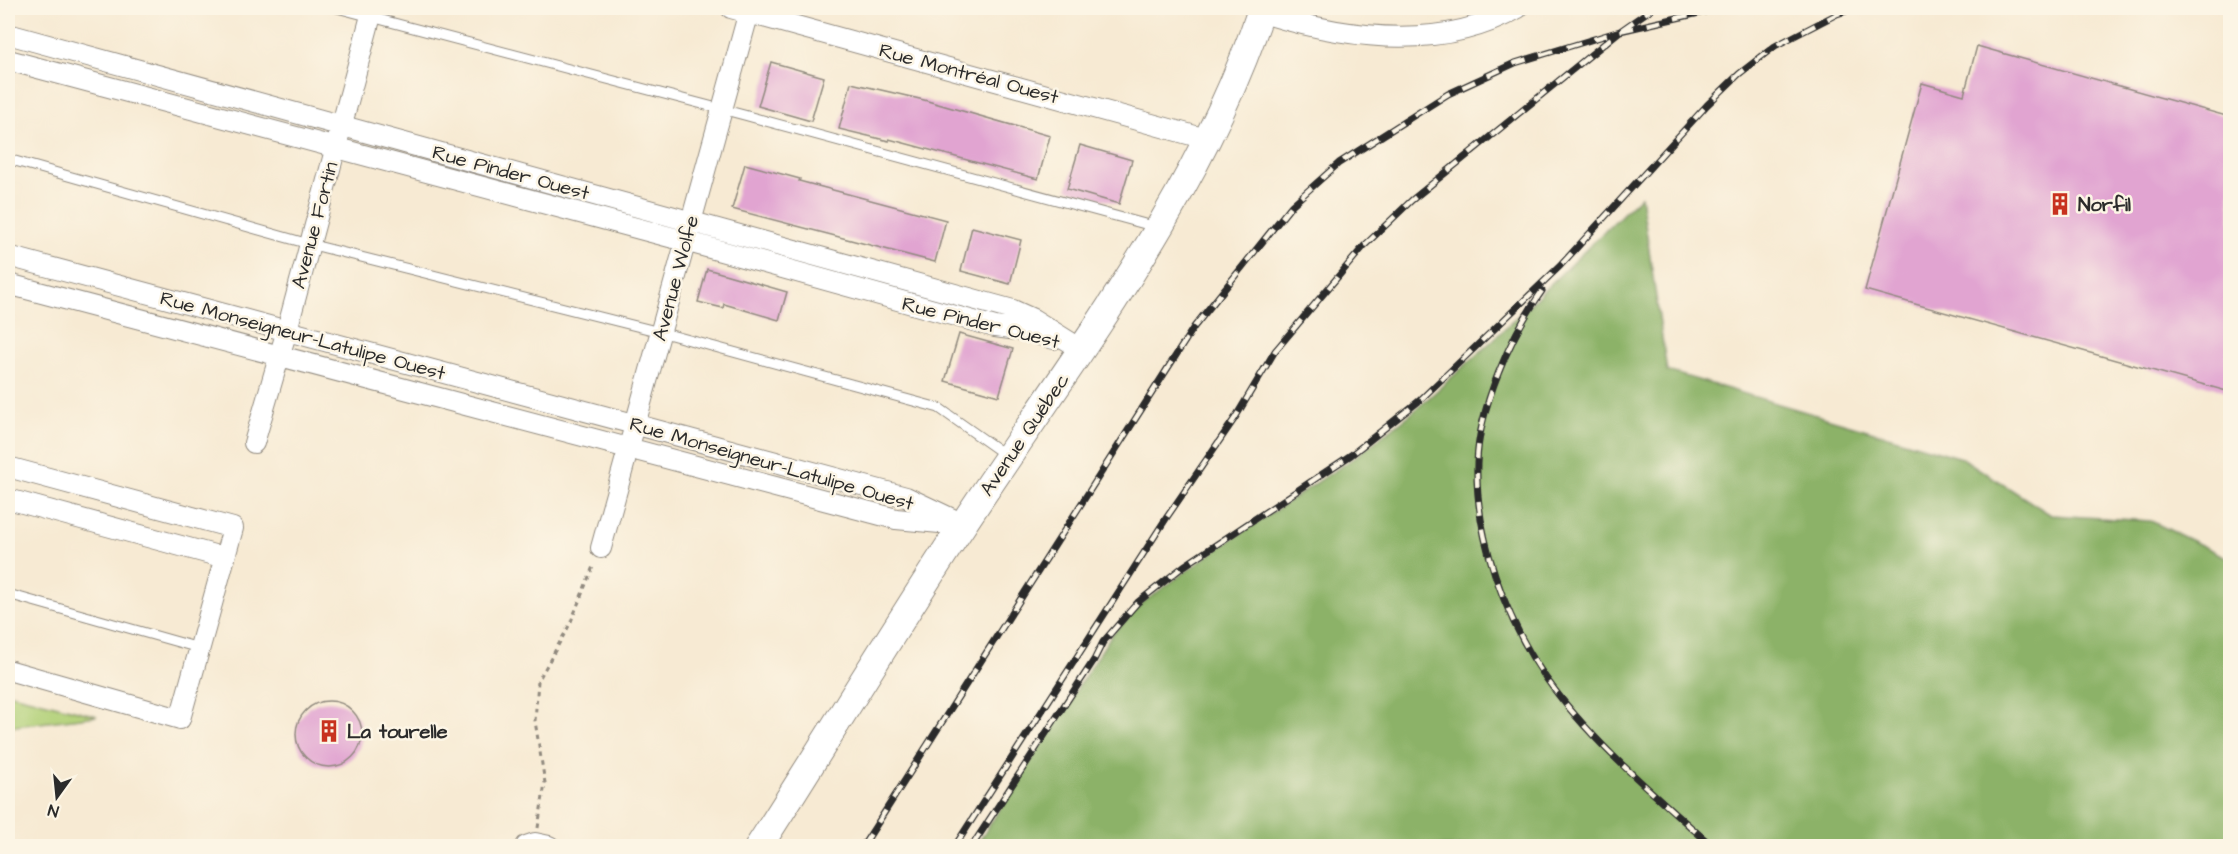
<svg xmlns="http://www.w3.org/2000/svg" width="2238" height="854" viewBox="0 0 2238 854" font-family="'Architects Daughter',sans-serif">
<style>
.green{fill:#b1d077;stroke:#6e7e51;stroke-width:1.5}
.forest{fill:#8cb268;stroke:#5c6e4a;stroke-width:1.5}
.building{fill:#e1a4d1}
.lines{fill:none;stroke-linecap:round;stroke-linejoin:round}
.lane-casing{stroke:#918a7f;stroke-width:11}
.street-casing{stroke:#918a7f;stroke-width:22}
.secondary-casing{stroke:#918a7f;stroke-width:29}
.path{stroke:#918a7f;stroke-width:3;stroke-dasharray:4.5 4.5;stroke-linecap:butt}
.lane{stroke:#fff;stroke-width:9}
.street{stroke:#fff;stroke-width:20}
.secondary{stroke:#fff;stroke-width:27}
.rail-casing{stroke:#2b2b2b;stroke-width:7}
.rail{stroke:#fcf5e5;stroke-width:4.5;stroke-dasharray:14;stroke-linecap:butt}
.labels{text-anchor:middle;stroke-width:5;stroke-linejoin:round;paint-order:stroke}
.street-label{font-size:20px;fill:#2b2b2b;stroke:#fcf5e5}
.poi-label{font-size:20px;font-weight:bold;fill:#2b2b2b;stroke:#fcf5e5;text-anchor:start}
</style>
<rect width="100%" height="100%" fill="#fcf5e5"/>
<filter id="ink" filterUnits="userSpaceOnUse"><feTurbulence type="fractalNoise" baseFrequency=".0167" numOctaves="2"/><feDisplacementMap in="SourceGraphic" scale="12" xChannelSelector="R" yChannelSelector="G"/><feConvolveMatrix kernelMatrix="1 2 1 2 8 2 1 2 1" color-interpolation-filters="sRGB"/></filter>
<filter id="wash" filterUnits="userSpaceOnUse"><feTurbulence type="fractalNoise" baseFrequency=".008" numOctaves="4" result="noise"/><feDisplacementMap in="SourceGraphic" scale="24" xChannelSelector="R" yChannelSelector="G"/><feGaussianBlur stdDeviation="1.35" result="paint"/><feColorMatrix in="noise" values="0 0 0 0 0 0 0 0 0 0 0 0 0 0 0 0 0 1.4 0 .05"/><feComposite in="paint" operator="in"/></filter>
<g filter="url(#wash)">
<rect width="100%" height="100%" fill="#f7ead3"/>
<path class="green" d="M8,693L97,716L8,727Z"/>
<path class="forest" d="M1641,196L1667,371L1962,458L2051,515L2151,521L2230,559V846H976L1112,634L1142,603L1216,550L1355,457L1412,413L1492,341Z"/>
<g id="blocks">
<path class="building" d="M1977,46L2230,117V392L1865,290L1922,83L1964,95Z
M771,62L824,77L811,121L758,106Z
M851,83L924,100L1050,136L1038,179L889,139V141L839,129Z
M1080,145L1132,160L1119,204L1067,189Z
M745,164L800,179L799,181L946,220L935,262L732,209Z
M972,227L1021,240L1010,284L961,271Z
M707,269L787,292L779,320L724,304L723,308L698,302Z
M959,334L1013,349L999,396L945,381Z
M296 734a33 33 0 1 1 66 0a33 33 0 1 1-66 0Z"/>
</g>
</g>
<g filter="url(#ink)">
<use href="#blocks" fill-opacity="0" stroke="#918a7f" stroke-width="1.5"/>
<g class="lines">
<g class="lane-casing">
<path id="lane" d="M337,8L744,115L1156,227
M8,159L309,244L660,332L939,408L1007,456
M8,594L199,648"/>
</g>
<g class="street-casing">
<path id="street" d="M731,8L1206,139
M1260,12C1342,38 1440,53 1518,8
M8,34L1013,310L1033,319L1081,349
M8,60L685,241L995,327L1025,331L1054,339
M8,256L906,497L963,524
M8,284L896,519L951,524
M254,443L287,330L373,8
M8,467L233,528L180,719L8,670
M8,499L225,558
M601,548L750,8
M526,846L535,843L549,846"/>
</g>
<g class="secondary-casing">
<path id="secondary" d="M759,846C827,740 892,632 962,526C1071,360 1199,199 1262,8"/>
</g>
<path class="path" d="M538,828L545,783L535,721L538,681L570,624L594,564"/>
<use href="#lane" class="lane"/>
<use href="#street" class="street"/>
<use href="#secondary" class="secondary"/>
<g class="rail-casing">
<path id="rail" d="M1542,291C1511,335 1478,409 1477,464C1475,536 1505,619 1546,678C1591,742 1654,794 1712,846
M863,846L1194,327L1292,205L1339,163L1448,94L1515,63L1620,31L1721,8
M955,846L1167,517L1235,418L1275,351L1364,246L1412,200L1620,31L1653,8
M972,846L1094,660L1103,642L1138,602L1184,566L1351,455L1419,401L1560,266L1707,105L1739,74L1775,46L1837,14L1855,8"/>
</g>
<use href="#rail" class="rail"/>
</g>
</g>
<defs>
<g id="building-bare" transform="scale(1.8)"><path d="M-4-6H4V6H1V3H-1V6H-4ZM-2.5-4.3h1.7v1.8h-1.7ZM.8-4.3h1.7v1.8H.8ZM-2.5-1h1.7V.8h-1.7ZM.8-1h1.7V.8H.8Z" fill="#c8321e" stroke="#fcf5e5" stroke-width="2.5" paint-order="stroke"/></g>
</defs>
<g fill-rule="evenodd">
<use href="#building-bare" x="2060" y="204"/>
<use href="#building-bare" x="329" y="731"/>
</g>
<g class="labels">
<g class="street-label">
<text transform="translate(969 73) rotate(15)" y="7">Rue Montréal Ouest</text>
<text transform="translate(511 172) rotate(15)" y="7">Rue Pinder Ouest</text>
<text transform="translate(314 225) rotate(-75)" y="7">Avenue Fortin</text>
<text transform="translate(675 278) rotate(-75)" y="7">Avenue Wolfe</text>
<text transform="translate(981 322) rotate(14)" y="7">Rue Pinder Ouest</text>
<text transform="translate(303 335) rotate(15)" y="7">Rue Monseigneur-Latulipe Ouest</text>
<text transform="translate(1024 434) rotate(-56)" y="7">Avenue Québec</text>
<text transform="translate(772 463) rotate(16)" y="7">Rue Monseigneur-Latulipe Ouest</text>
</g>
<g class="poi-label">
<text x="2078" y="211">Norfil</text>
<text x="347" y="738">La tourelle</text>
</g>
</g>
<rect width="2238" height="854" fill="none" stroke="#fcf5e5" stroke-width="30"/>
<g transform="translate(57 797) rotate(195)" stroke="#fcf5e5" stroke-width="4.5" paint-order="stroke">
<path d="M0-4.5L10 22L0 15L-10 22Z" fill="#2b2b2b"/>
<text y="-9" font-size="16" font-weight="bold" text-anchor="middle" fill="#2b2b2b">N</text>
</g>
</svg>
